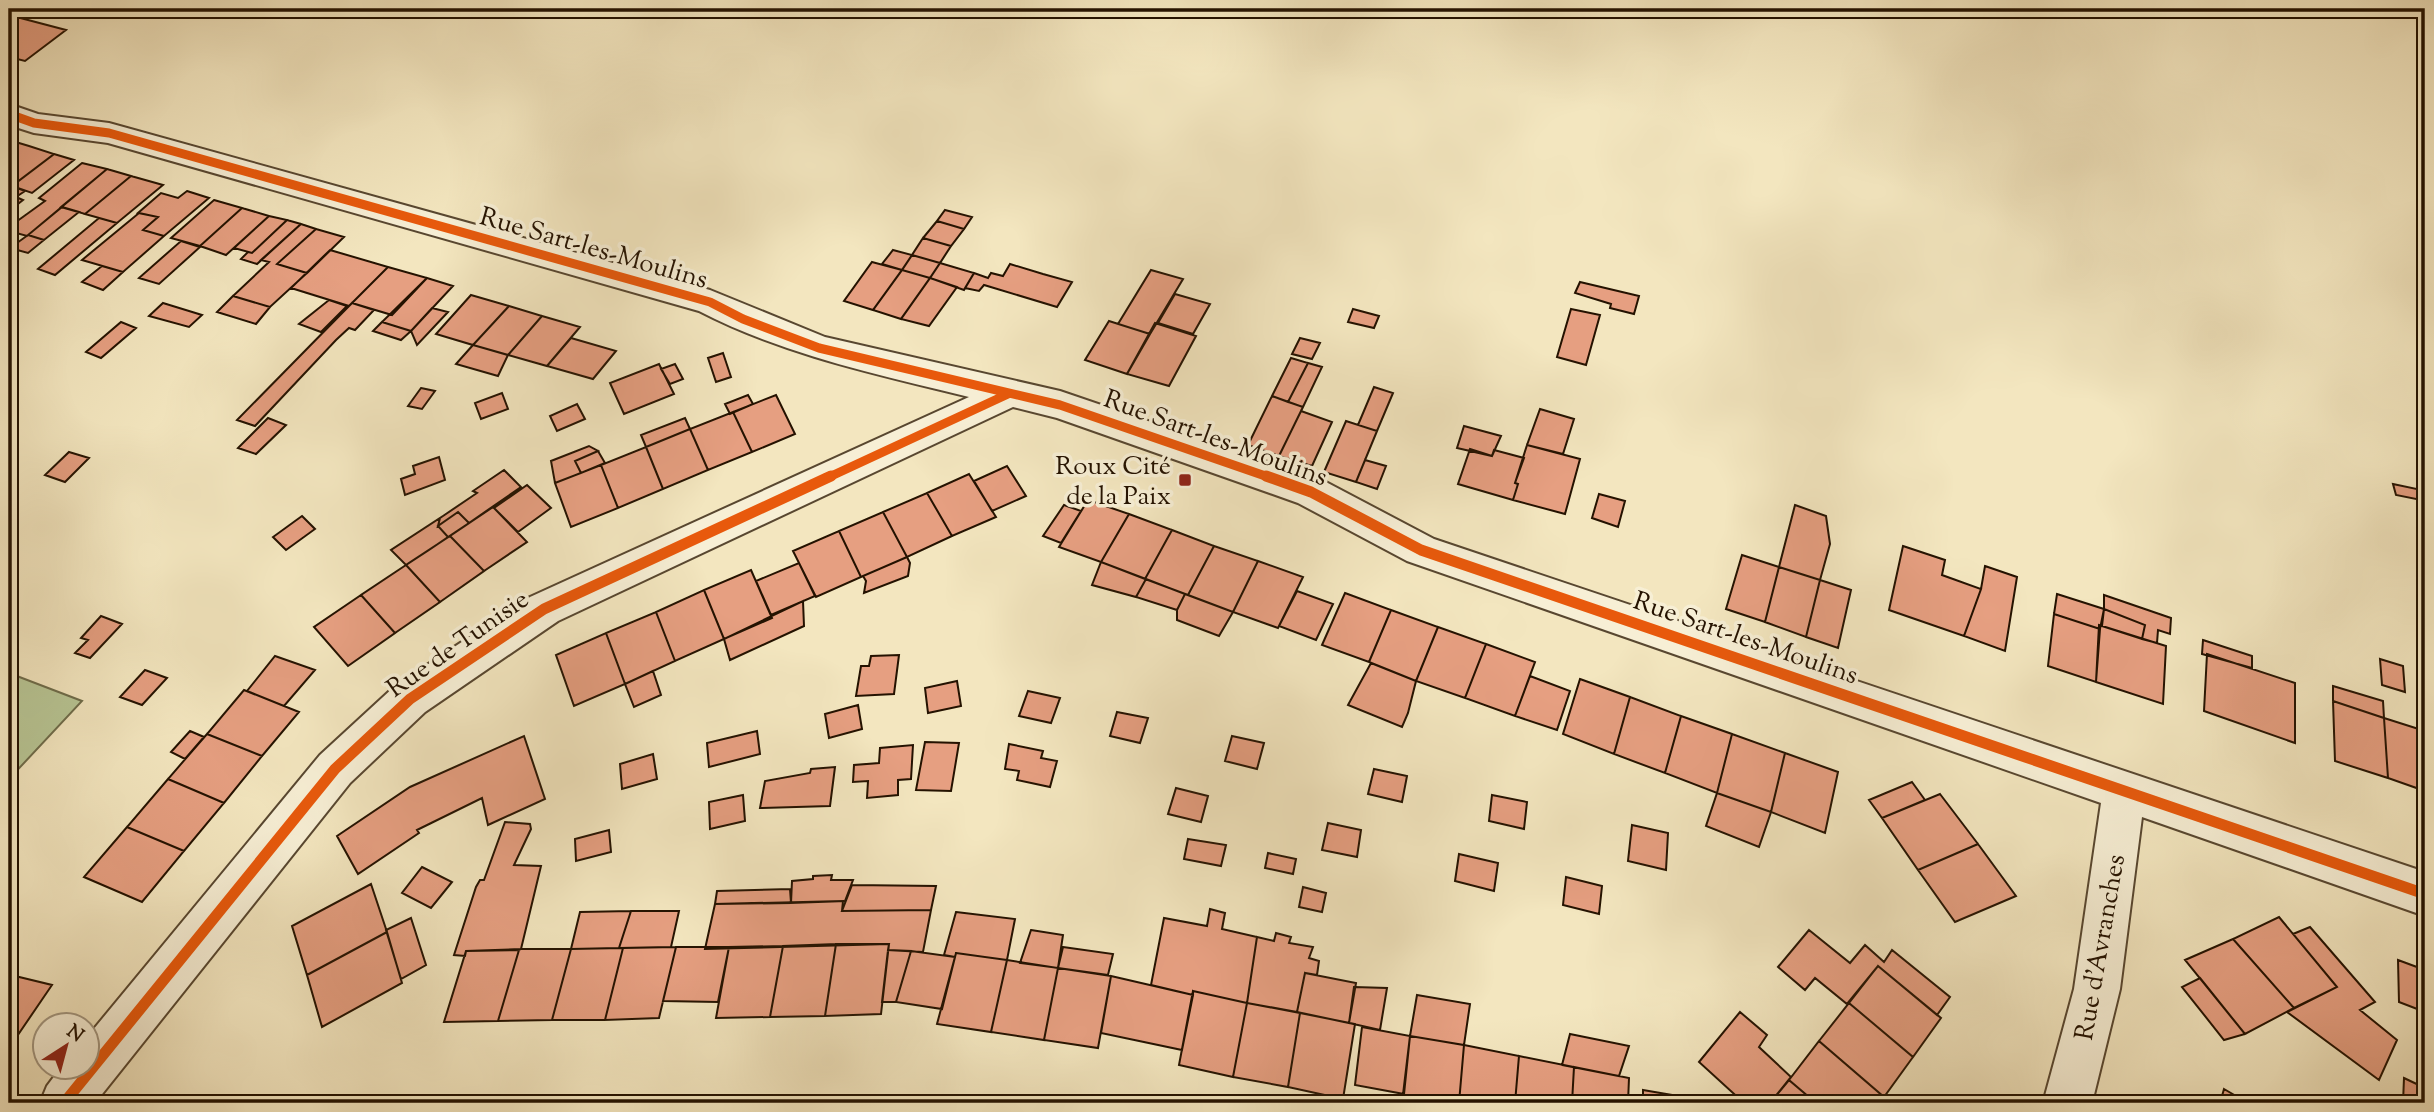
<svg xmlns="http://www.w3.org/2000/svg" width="2434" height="1112" viewBox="0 0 2434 1112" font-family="'Sorts Mill Goudy',serif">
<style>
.green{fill:#b8c695;stroke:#6e6c4a;stroke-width:2}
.building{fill:#e69f81;stroke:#241200;stroke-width:2}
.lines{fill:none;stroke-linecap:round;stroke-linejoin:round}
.minor-casing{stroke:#584730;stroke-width:4}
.minor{fill:#f7efd5;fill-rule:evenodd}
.cycleway-far1-casing{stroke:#f7efd5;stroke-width:12}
.cycleway-casing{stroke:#f7efd5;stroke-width:16}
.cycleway-far1{stroke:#e8590c;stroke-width:9}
.cycleway{stroke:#e8590c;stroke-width:11}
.poi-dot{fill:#8f2418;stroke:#f7efd5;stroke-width:2.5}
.labels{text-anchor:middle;stroke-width:7;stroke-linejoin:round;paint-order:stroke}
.street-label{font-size:26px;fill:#241200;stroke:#f7efd5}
.poi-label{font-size:26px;fill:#241200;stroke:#f7efd5;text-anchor:end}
</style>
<rect width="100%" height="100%" fill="#f3e6bf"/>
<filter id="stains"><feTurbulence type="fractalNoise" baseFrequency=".00286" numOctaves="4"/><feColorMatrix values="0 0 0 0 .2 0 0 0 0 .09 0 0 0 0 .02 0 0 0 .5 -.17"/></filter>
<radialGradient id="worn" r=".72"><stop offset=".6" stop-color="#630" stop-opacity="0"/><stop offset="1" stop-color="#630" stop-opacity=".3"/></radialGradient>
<path class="green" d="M9,673L82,701L9,779Z"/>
<path class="building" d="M9,15L66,30L25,61L9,57Z
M9,140L29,146L54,154L12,186H9Z
M54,154L74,160L32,193L12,186Z
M82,163L107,169L27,236L9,231V227L45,201L39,198Z
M107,169L131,176L85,214L61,207Z
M131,176L163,185L117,223L85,214Z
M12,186L25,191L16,197L23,200L9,211V189Z
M187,191L209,198L164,236L143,230L158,217L138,213L161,193L178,198Z
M214,200L242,208L200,246L171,238Z
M62,207L79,212L44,240L28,235Z
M242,208L269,216L226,255L200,246Z
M945,210L972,217L964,229L937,221Z
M139,213L158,217L143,230L164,236L123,272L82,260Z
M269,216L287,220L252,253L234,248Z
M99,218L117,223L55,275L38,269Z
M287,220L301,224L257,264L241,259L248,252L252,253Z
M937,221L964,229L951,246L923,238Z
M301,224L316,229L277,264L307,273L270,307L233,296L269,262L261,260Z
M316,229L344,237L307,273L277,264Z
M28,235L44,240L28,253L10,248Z
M923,238L951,246L940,263L912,255Z
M181,241L200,247L159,284L139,278Z
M330,250L388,267L349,306L291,288Z
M893,250L912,255L902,270L882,264Z
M912,255L940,263L930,278L902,270Z
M872,262L902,270L873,310L844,301Z
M940,263L974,273L964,290L930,278Z
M1010,264L1043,274L1072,282L1057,307L984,285L979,291L965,288L974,273L988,278L991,273L1003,276Z
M102,266L123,272L103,290L82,282Z
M388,267L427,278L392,315L352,303Z
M902,270L930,278L901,319L873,310Z
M1151,270L1183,279L1150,334L1118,324Z
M427,278L453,286L411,331L382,322Z
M930,278L957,287L929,326L901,319Z
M1580,282L1639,296L1634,314L1610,308L1611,304L1575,293Z
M1175,294L1210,304L1193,334L1158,323Z
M471,295L509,306L473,345L436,334Z
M233,296L270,307L256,324L217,312Z
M329,300L347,306L321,332L299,324Z
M163,303L202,315L189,327L149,316Z
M352,303L374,310L355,330L349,328L336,340L255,426L237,420Z
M509,306L542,316L508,355L473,345Z
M432,308L448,312L417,345L411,331Z
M1353,309L1379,316L1374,328L1348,322Z
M1571,309L1600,315L1586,365L1557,357Z
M542,316L580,327L547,366L508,355Z
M1109,321L1150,334L1127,374L1085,360Z
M121,322L136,328L101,358L86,352Z
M382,322L411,331L401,340L373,331Z
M1155,323L1196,336L1169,386L1127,374Z
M571,338L616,351L593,379L547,366Z
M1300,338L1320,343L1312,359L1292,354Z
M473,345L508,355L498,376L456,364Z
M723,353L731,377L716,382L708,358Z
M1291,358L1308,363L1288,402L1272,396Z
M1308,363L1322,367L1303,407L1288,402Z
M659,364L674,394L624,414L610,383Z
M675,364L683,379L670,384L661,369Z
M1374,387L1393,393L1377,431L1358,425Z
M421,388L435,391L422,409L408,406Z
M502,393L508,409L481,419L475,403Z
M748,395L753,404L730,414L725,404Z
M776,395L795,434L752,452L733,412Z
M1272,396L1303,407L1279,456L1248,445Z
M577,404L585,419L557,431L550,416Z
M1540,409L1574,419L1563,454L1527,445Z
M1301,411L1332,422L1312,466L1279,456Z
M733,412L752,452L708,470L690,429Z
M268,418L286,425L256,454L238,448Z
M685,418L690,429L646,447L641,435Z
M1346,421L1377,431L1356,482L1324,472Z
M1464,426L1501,436L1492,456L1457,448Z
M690,429L708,470L663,489L646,447Z
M1527,445L1580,459L1565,514L1513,500L1518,484L1515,483Z
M589,446L598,451L575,461L581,473L555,483L551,461Z
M646,447L663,489L618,508L601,465Z
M1470,449L1492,456L1494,450L1524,458L1515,483L1518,484L1513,500L1458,484Z
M598,451L605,463L581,473L575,461Z
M69,452L89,458L65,482L45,475Z
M439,457L445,480L405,495L401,479L415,474L413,466Z
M1365,460L1386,466L1377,489L1356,482Z
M601,465L618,508L571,527L555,483Z
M1007,466L1026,496L992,511L974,481Z
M504,470L521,487L469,523L458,512L438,526L440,518L477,493L473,491Z
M969,474L996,517L952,536L927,493Z
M2393,484L2417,489L2421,500L2396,495Z
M527,485L551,508L518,532L494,508Z
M927,493L952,536L907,557L883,512Z
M1599,494L1625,501L1618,527L1592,518Z
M1088,500L1129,514L1101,562L1059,547Z
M1064,505L1081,511L1061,543L1043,536Z
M1795,505L1826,516L1830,544L1820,580L1779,567Z
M493,507L527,542L484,571L450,536Z
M458,512L469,523L448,537L438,526Z
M883,512L907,557L861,577L839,531Z
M1129,514L1172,530L1145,579L1101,562Z
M302,516L315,529L286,550L273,537Z
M440,518L438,526L448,537L429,550L406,565L391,550Z
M1172,530L1214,546L1188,595L1145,579Z
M839,531L861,577L816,597L793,551Z
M450,536L484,571L440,602L406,565Z
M1214,546L1258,561L1233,612L1188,595Z
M1903,546L1945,560L1942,575L1981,589L1964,636L1889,610Z
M1742,555L1779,567L1765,622L1726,609Z
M907,557L910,563L908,576L864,593L866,581L863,576Z
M1258,561L1303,577L1278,628L1233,612Z
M1101,562L1146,579L1136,597L1092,585Z
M799,563L815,596L771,615L756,581Z
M406,565L440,602L395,633L361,595Z
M1985,566L2017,577L2005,651L1964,636L1981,589Z
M1779,567L1820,580L1806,637L1765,622Z
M751,570L772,618L724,639L704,590Z
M1146,579L1185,594L1177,610L1136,597Z
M1820,580L1851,590L1838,648L1806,637Z
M704,590L724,639L675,661L656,612Z
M1297,591L1333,604L1316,640L1279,626Z
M1345,593L1391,610L1369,662L1322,645Z
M1185,594L1233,612L1219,636L1177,620V610Z
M2057,594L2104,609L2100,629L2054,614Z
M361,595L395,633L348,666L314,627Z
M2104,595L2171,618L2170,634L2158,630L2157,643L2142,639L2145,625L2104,609Z
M803,601L804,626L730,660L724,639Z
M2104,609L2145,625L2142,639L2102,626Z
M1391,610L1438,627L1416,681L1369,662Z
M656,612L675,661L625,684L606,633Z
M2054,614L2100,629L2096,682L2048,666Z
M101,616L122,624L90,658L75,653L88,640L81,638Z
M2099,625L2166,646L2163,704L2096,682Z
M1438,627L1486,644L1465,698L1416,681Z
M606,633L625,684L574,706L556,655Z
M2203,640L2252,656V668L2202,654Z
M1486,644L1535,662L1515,716L1465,698Z
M2207,654L2295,683V743L2204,711Z
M899,655L894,694L856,696L861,666H869L871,656Z
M275,656L315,670L284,706L247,691Z
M2380,659L2403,666L2405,692L2382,685Z
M1371,663L1416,681L1408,713L1402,727L1348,705Z
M145,670L167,678L142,705L120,697Z
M653,671L661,695L634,707L625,684Z
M1530,676L1570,691L1557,730L1515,716Z
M1580,679L1630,697L1614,754L1563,734Z
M957,681L961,706L928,713L925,688Z
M2333,686L2383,701L2384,718L2333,701Z
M244,690L299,712L262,756L207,734Z
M1028,691L1060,698L1051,723L1019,716Z
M1630,697L1681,716L1665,773L1614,754Z
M2333,701L2384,718L2388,778L2335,761Z
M858,705L862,729L829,738L825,714Z
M1117,712L1148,718L1140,743L1110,736Z
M1681,716L1732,734L1717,793L1665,773Z
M2384,718L2425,731V791L2388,778Z
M190,731L204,737L185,759L171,752Z
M757,731L760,754L709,767L707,743Z
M207,734L262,756L224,803L168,779Z
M1732,734L1785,753L1771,812L1717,793Z
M524,736L545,799L488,825L482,798L417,830L419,833L358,874L337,836L410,787Z
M1232,736L1264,743L1257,769L1225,761Z
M925,742L959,743L951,791L916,790Z
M1009,744L1043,751L1041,758L1057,761L1050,787L1017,780L1019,771L1005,769Z
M913,745L911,779L898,780V795L867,798L868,781L853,782L854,765L879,763L880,748Z
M1785,753L1838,772L1825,833L1771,812Z
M653,754L657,779L622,789L620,764Z
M835,767L830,806L760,808L765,781L810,773L811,769Z
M1374,769L1407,776L1402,802L1368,794Z
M168,779L224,803L184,851L127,827Z
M1912,782L1925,800L1882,818L1869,800Z
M1176,788L1208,796L1201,822L1168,814Z
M1717,793L1771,812L1759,847L1706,826Z
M1940,794L1978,844L1918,870L1882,818Z
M743,795L745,821L710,829L709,802Z
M1492,795L1527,802L1524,829L1489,821Z
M505,822L530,824L531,829L514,865L541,866L521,949L466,951L465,956L454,955L476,887L480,880H484Z
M1328,823L1361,830L1357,857L1322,850Z
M1632,825L1668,833L1666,870L1628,861Z
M127,827L184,851L142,902L84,877Z
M609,830L611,852L576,861L575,839Z
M1188,839L1226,845L1221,866L1184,859Z
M1978,844L2016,896L1955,922L1918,870Z
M1268,853L1296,859L1293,874L1265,868Z
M1459,854L1498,863L1494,891L1455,881Z
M422,867L452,882L431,908L402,893Z
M832,875L831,880H853L845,901L791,903L792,881L813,879V876Z
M1566,877L1602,886L1599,914L1563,905Z
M371,884L387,932L307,975L292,926Z
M852,885L936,886L931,910L842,911Z
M1303,887L1326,893L1322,912L1299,907Z
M790,889L791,903L715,904L717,891Z
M843,901L842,911L931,910L923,952L888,950L889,944L705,949L715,904Z
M1210,909L1225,913L1222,929L1257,937L1247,1003L1193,991V995L1151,985L1164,918L1207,926Z
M631,911H679L671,947L619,948Z
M631,911L619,948L571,949L580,912Z
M956,912L1015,919L1007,960L956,953L955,957L944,955Z
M2279,917L2337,987L2294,1008L2233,939Z
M411,918L426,965L401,979L386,930Z
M2310,927L2375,1002L2360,1010L2397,1040L2379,1080L2287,1012L2337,987L2293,934Z
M1031,930L1063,935L1058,968L1020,963Z
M1809,930L1850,963L1865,945L1884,962L1892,950L1950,997L1937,1015L1878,966L1847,1004L1815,978L1805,990L1778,967Z
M387,932L402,983L322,1027L307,975Z
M1276,933L1291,937L1289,943L1313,947L1309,958L1319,961L1317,975L1305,973L1297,1012L1247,1003L1257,937L1274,941Z
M2233,939L2294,1008L2245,1034L2185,960Z
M836,944L825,1016L770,1017L783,946Z
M836,944H889L881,1014L825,1016Z
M783,946L770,1017L716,1018L729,947Z
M676,947L659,1018L605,1020L623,948Z
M676,947H729L718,1002L663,1001Z
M1063,947L1113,954L1108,975L1058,968Z
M623,948L605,1020H552L571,949Z
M521,949H571L552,1020L498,1021L519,950Z
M519,950L498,1021L444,1022L466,951Z
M888,950L911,951L896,1002H882Z
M911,951L955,957L942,1009L896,1002Z
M956,953L1007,960L991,1032L937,1024Z
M1007,960L1058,968L1044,1040L991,1032Z
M2398,960L2425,970V1012L2399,1002Z
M1878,966L1941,1018L1913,1057L1849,1003Z
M1058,968L1111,976L1098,1048L1044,1040Z
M1305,973L1356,983L1349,1023L1297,1012Z
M11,975L52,985L9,1048V978Z
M1111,976L1193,995L1182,1050L1101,1033Z
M2200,978L2245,1034L2224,1040L2182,987Z
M1354,987L1387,988L1380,1030L1349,1023Z
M1193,991L1247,1003L1233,1077L1179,1065Z
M1417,995L1470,1004L1464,1045L1410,1036Z
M1247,1003L1300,1013L1288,1087L1233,1077Z
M1849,1003L1913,1057L1884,1097L1819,1041Z
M1740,1012L1767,1035L1759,1047L1791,1077L1770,1103H1744L1699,1062Z
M1300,1013L1355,1024L1343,1099L1288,1087Z
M1362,1027L1410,1036L1404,1094L1355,1085Z
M1570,1034L1629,1046L1619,1076L1562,1065Z
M1410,1036L1464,1045L1459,1103H1402Z
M1819,1041L1884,1097L1880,1103H1816L1789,1080Z
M1464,1045L1519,1056L1515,1103H1459Z
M1519,1056L1574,1067L1572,1103H1515Z
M1574,1067L1629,1078L1628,1103H1572Z
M2404,1078L2425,1088V1103H2403Z
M1789,1080L1816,1103H1770Z
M2224,1089L2248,1103H2220Z
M1643,1090L1719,1103H1643Z"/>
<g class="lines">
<g class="minor-casing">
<path id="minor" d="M9,104L38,114L109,123L710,290L825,337L1060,391L1324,481L1434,539L2425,872V916L2142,817L2120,989L2092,1103H2043L2074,989L2101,803L1407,561L1298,503L1057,418L1013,407L558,621L425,712L350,783L95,1103H40L47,1086L62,1066H88V1036L320,755L395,686L530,597L969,397C876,374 784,355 699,311L108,143L34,133L9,125Z"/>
</g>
<use href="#minor" class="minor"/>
<g class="cycleway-far1-casing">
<path id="cycleway-far1" d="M9,114L34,123L109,133L710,302L743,319L819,348L1060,405L1271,478
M827,478L1008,394"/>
</g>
<g class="cycleway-casing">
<path id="cycleway" d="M1266,476L1311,492L1421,550L2425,894
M64,1103L335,769L410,699L544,609L831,476"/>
</g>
<use href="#cycleway-far1" class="cycleway-far1"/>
<use href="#cycleway" class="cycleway"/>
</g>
<rect class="poi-dot" x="1178" y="473" width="14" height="14" rx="3.5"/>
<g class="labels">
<g class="street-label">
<text transform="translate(594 247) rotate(16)" y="9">Rue Sart-les-Moulins</text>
<text transform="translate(1216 437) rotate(20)" y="9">Rue Sart-les-Moulins</text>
<text transform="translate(1746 637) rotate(19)" y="9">Rue Sart-les-Moulins</text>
<text transform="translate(457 643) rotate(-35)" y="9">Rue de Tunisie</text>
<text transform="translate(2099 947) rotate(-80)" y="9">Rue d'Avranches</text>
</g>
<g class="poi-label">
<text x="1171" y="474">Roux Cité<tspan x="1171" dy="30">de la Paix</tspan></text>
</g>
</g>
<rect width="2434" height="1112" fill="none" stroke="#f3e6bf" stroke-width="35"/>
<rect x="10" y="10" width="2413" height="1091" fill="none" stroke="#241200" stroke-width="3.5"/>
<rect x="18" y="18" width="2399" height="1077" fill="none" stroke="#241200" stroke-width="2"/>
<g transform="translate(66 1046) rotate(36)"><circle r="33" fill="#f7efd5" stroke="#a39780" stroke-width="2"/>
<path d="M0-5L12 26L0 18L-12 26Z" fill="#8f2418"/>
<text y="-10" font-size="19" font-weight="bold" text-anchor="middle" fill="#241200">N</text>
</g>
<rect width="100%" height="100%" filter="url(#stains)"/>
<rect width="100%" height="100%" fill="url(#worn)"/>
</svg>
